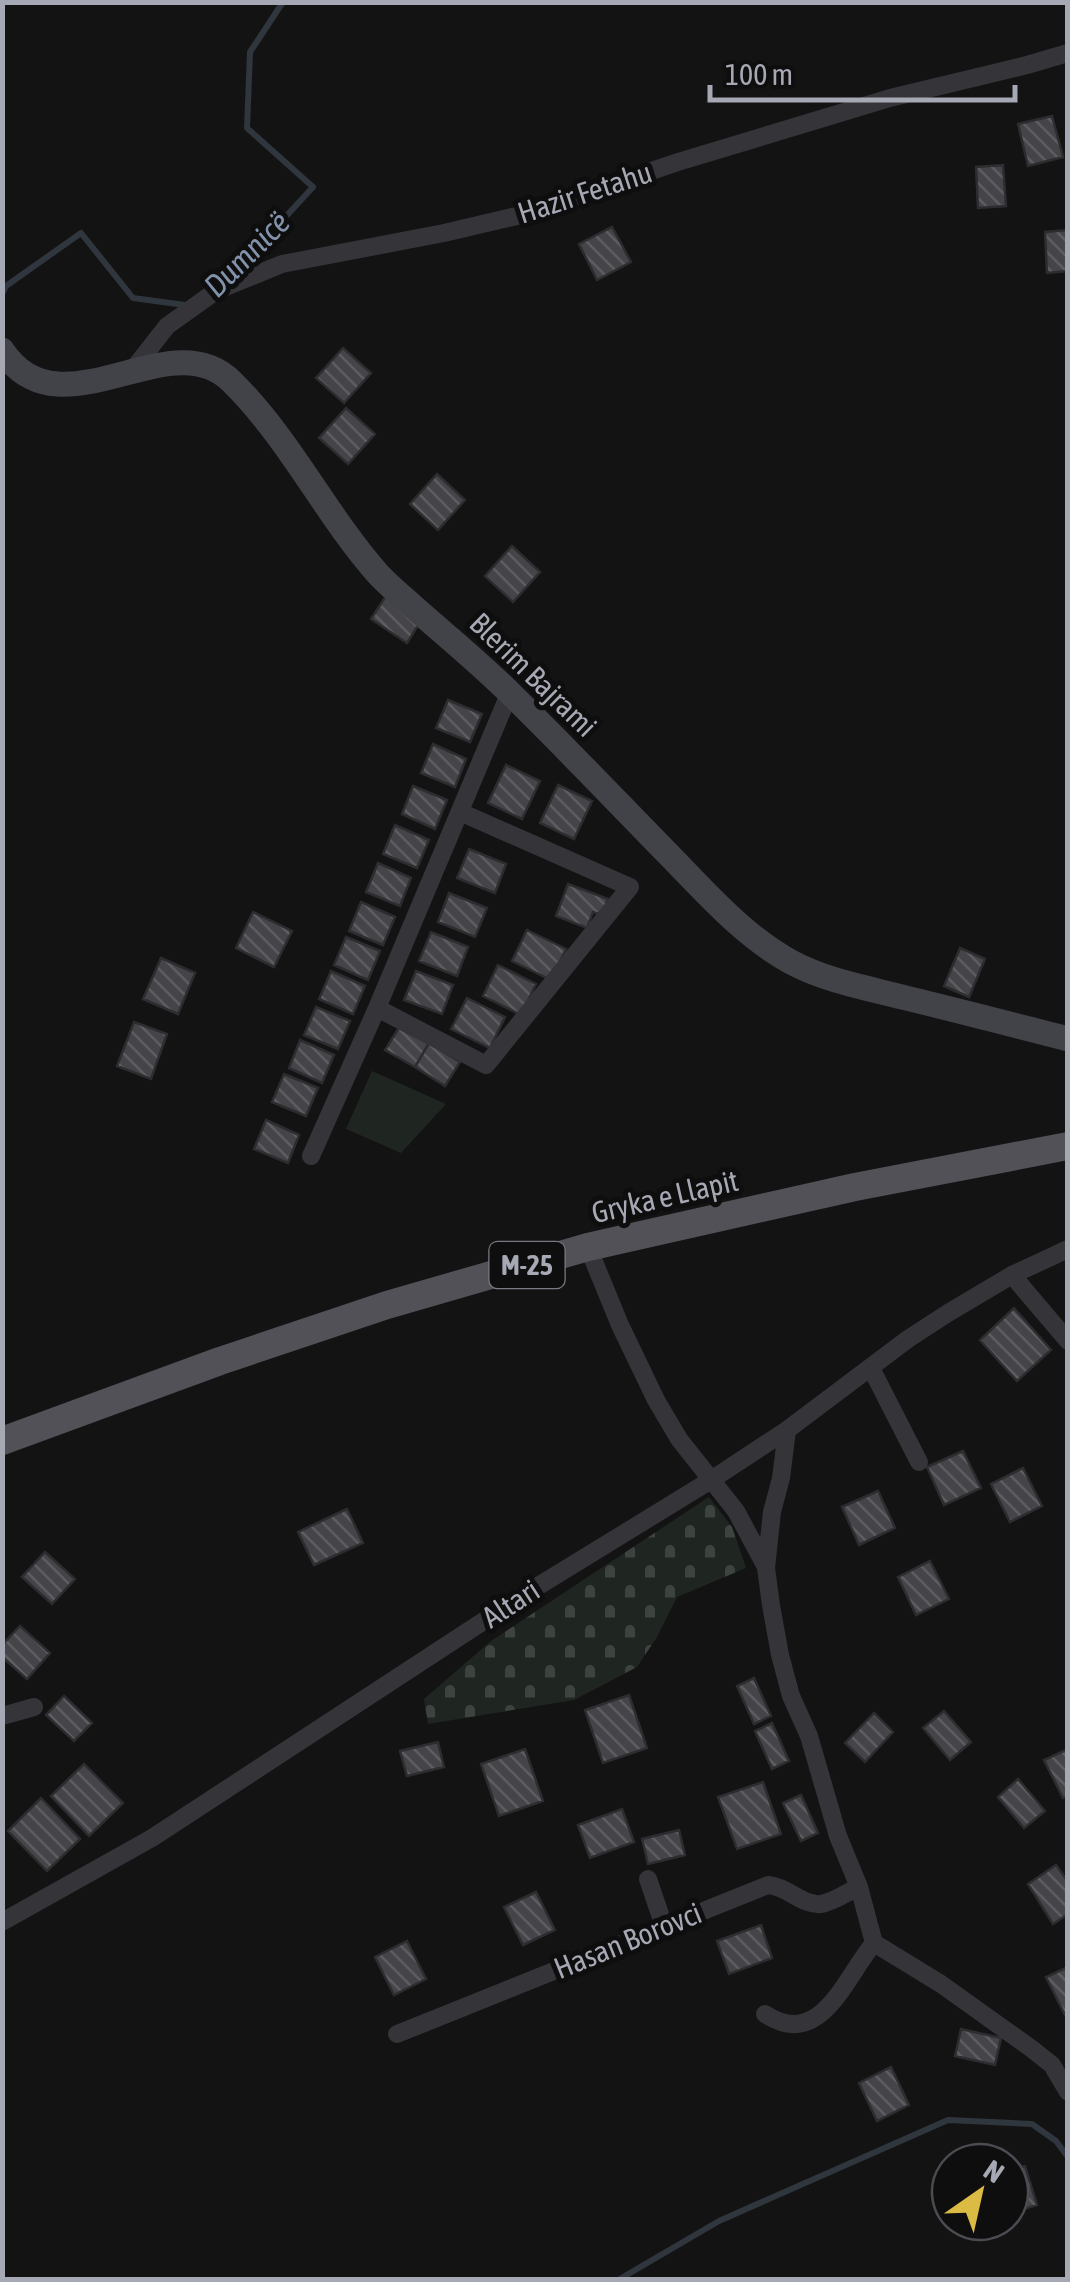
<svg xmlns="http://www.w3.org/2000/svg" width="1070" height="2282" viewBox="0 0 1070 2282" font-family="'Asap Condensed',sans-serif">
<style>
.cemetery{fill:url(#cemetery-stones)}
.park{fill:#1f2621}
.lines{fill:none;stroke-linecap:round;stroke-linejoin:round}
.stream{stroke:#30363d;stroke-width:6}
.building{fill:url(#building-back-hatch);stroke:#2d2d30;stroke-width:2.5}
.street{stroke:#343439;stroke-width:18}
.secondary{stroke:#424348;stroke-width:25}
.primary{stroke:#515157;stroke-width:28}
.labels{text-anchor:middle;stroke-width:10;stroke-linejoin:round;paint-order:stroke}
.shield{fill:#0e0e0f;stroke:#787a82;stroke-width:2.5}
.shield-label{font-size:28px;font-weight:bold;fill:#a6a8b3}
.street-label{font-size:30px;fill:#a6a8b3;stroke:#0e0e0f}
.water-label{font-size:32px;font-style:italic;fill:#8192aa;stroke:#0e0e0f}
</style>
<defs>
<pattern id="cemetery-stones" width="16" height="16" patternUnits="userSpaceOnUse" patternTransform="scale(2.5)"><rect width="16" height="16" fill="#1f2621"/><path d="M2 7V4a2 2 0 0 1 4 0v3zM10 15v-3a2 2 0 0 1 4 0v3z" fill="#3d433f"/></pattern>
<pattern id="building-back-hatch" width="6" height="6" patternUnits="userSpaceOnUse" patternTransform="scale(2.5)"><rect width="6" height="6" fill="#454549"/><path d="M-1 5l2 2M0 0l6 6M5-1l2 2" fill="none" stroke="#5d5d61"/></pattern>
</defs>
<rect width="100%" height="100%" fill="#131314"/>
<path class="cemetery" d="M709,1497L732,1527L746,1568L677,1597L657,1637L637,1667L574,1700L428,1724L424,1699L491,1641Z"/>
<path class="park" d="M372,1071L446,1104L401,1153L346,1129Z"/>
<g class="lines">
<path class="stream" d="M219,283L256,249L313,187L247,128L250,52L283,2
M2,294L6,286L81,233L133,298L185,305
M618,2280L719,2221L948,2120L1032,2124L1056,2141L1068,2157"/>
</g>
<path class="building" d="M1052,116L1063,157L1028,166L1018,124Z
M1003,165L1006,206L978,208L976,167Z
M612,227L631,262L597,280L579,244Z
M1068,230V271L1047,273L1045,232Z
M343,348L371,373L344,403L316,378Z
M346,408L375,434L348,464L319,438Z
M437,474L465,500L438,530L410,504Z
M512,546L540,572L513,602L485,576Z
M386,596L422,619L407,643L371,619Z
M448,700L482,714L470,742L436,728Z
M433,744L466,759L455,787L421,773Z
M506,765L540,781L522,819L488,803Z
M558,785L592,801L574,839L540,823Z
M413,786L447,800L435,829L402,814Z
M395,825L429,840L417,868L383,854Z
M469,849L506,864L495,893L457,878Z
M378,863L411,878L400,906L366,892Z
M568,884L608,899L602,915L593,912L587,928L556,916Z
M449,893L487,908L475,937L438,922Z
M361,902L395,917L383,945L349,931Z
M253,912L292,931L274,967L236,948Z
M527,930L566,949L551,980L512,961Z
M431,932L468,947L457,976L419,961Z
M346,937L380,951L368,980L334,965Z
M960,948L985,959L969,997L944,986Z
M161,958L195,973L178,1014L143,999Z
M498,965L536,984L521,1015L483,996Z
M331,971L365,986L353,1014L319,999Z
M416,971L453,985L442,1014L404,1000Z
M467,998L505,1017L490,1048L451,1029Z
M316,1007L350,1021L338,1049L304,1035Z
M134,1022L167,1034L151,1079L117,1066Z
M400,1026L429,1043L415,1067L385,1050Z
M300,1040L334,1055L322,1083L289,1068Z
M429,1043L460,1062L445,1086L415,1067Z
M284,1074L318,1088L306,1116L272,1102Z
M266,1120L299,1135L288,1163L254,1149Z
M1014,1308L1051,1350L1017,1381L980,1340Z
M963,1451L981,1488L944,1505L927,1467Z
M1023,1468L1042,1506L1010,1522L991,1484Z
M878,1491L895,1528L859,1545L842,1507Z
M347,1509L363,1543L314,1565L298,1532Z
M45,1552L75,1579L52,1604L22,1577Z
M930,1561L949,1599L916,1615L898,1577Z
M20,1626L50,1653L27,1679L2,1657V1645Z
M754,1678L771,1716L754,1724L737,1686Z
M629,1695L647,1748L603,1763L585,1710Z
M64,1696L92,1723L74,1741L46,1715Z
M944,1711L971,1742L950,1760L923,1728Z
M874,1713L893,1732L865,1762L845,1743Z
M772,1723L789,1761L772,1769L755,1731Z
M438,1742L444,1767L407,1776L400,1751Z
M525,1749L543,1801L499,1816L481,1764Z
M1068,1749V1796L1063,1798L1044,1760Z
M84,1764L123,1803L89,1836L51,1796Z
M1018,1779L1045,1811L1024,1828L998,1797Z
M763,1782L781,1834L737,1849L718,1797Z
M801,1795L818,1833L801,1841L783,1803Z
M41,1798L80,1839L47,1871L8,1831Z
M622,1809L634,1842L590,1858L578,1825Z
M679,1830L685,1855L648,1864L642,1839Z
M1056,1865L1068,1882V1914L1053,1924L1028,1884Z
M536,1892L555,1930L523,1945L504,1907Z
M761,1925L772,1958L729,1974L717,1941Z
M407,1941L426,1979L394,1995L375,1957Z
M1068,1967V2014L1065,2015L1046,1977Z
M961,2029L1001,2038L995,2065L955,2056Z
M891,2067L909,2105L877,2121L859,2083Z
M1025,2166L1037,2205L1011,2213L1010,2170Z"/>
<g class="lines">
<path class="street" d="M131,372L167,326L216,291L282,264L444,233L521,215L678,162L890,98L1027,65L1068,53
M377,1008L486,1065L630,887L460,812
M311,1156L377,1008L510,692
M588,1247L620,1325L656,1400L679,1439L736,1511L766,1567
M1012,1275L1068,1341
M871,1368L919,1462
M787,1430L781,1478L772,1512L766,1568L771,1605L780,1655L791,1696L809,1736L838,1836L859,1887L874,1943L941,1984L1032,2049L1052,2065L1068,2092
M2,1716L34,1707
M648,1879L664,1926
M2,1922L152,1838L522,1596L711,1480L787,1430L908,1339L948,1313L1012,1275L1068,1249
M765,2014C821,2051 845,1977 874,1943
M397,2034L768,1885C787,1886 802,1906 821,1904C834,1902 847,1892 859,1887"/>
<path class="secondary" d="M2,350C60,439 170,319 232,382C290,439 325,514 378,574C390,587 404,598 417,610C449,638 483,666 513,696C567,749 619,804 672,858C708,895 745,937 791,962C826,981 868,988 906,998C960,1011 1014,1025 1068,1039"/>
<path class="primary" d="M2,1441L220,1361L387,1305L588,1247L855,1187L1068,1146"/>
</g>
<g class="labels">
<rect class="shield" x="489.5" y="1242" width="75" height="46" rx="8"/>
<g class="shield-label">
<text x="527" y="1275">M-25</text>
</g>
<g class="street-label">
<text transform="translate(585 193) rotate(-18)" y="10">Hazir Fetahu</text>
<text transform="translate(533 675) rotate(44)" y="10">Blerim Bajrami</text>
<text transform="translate(665 1197) rotate(-13)" y="10">Gryka e Llapit</text>
<text transform="translate(511 1604) rotate(-33)" y="10">Altari</text>
<text transform="translate(628 1941) rotate(-22)" y="10">Hasan Borovci</text>
</g>
<g class="water-label">
<text transform="translate(247 254) rotate(-45)" y="11">Dumnicë</text>
</g>
</g>
<rect width="1070" height="2282" fill="none" stroke="#a6a8b3" stroke-width="10"/>
<g transform="translate(980 2192) rotate(34)"><circle r="48" fill="#0e0e0f" stroke="#4b4c51" stroke-width="2.5"/>
<path d="M0-8L18 38L0 25L-18 38Z" fill="#dbbb44"/>
<text y="-15" font-size="28" font-weight="bold" text-anchor="middle" fill="#a6a8b3">N</text>
</g>
<path d="M710 85v15h305v-15" fill="none" stroke="#a6a8b3" stroke-width="5"/>
<text x="725" y="85" font-size="30" fill="#a6a8b3" stroke="#0e0e0f" stroke-width="8" paint-order="stroke">100 m</text>
</svg>
